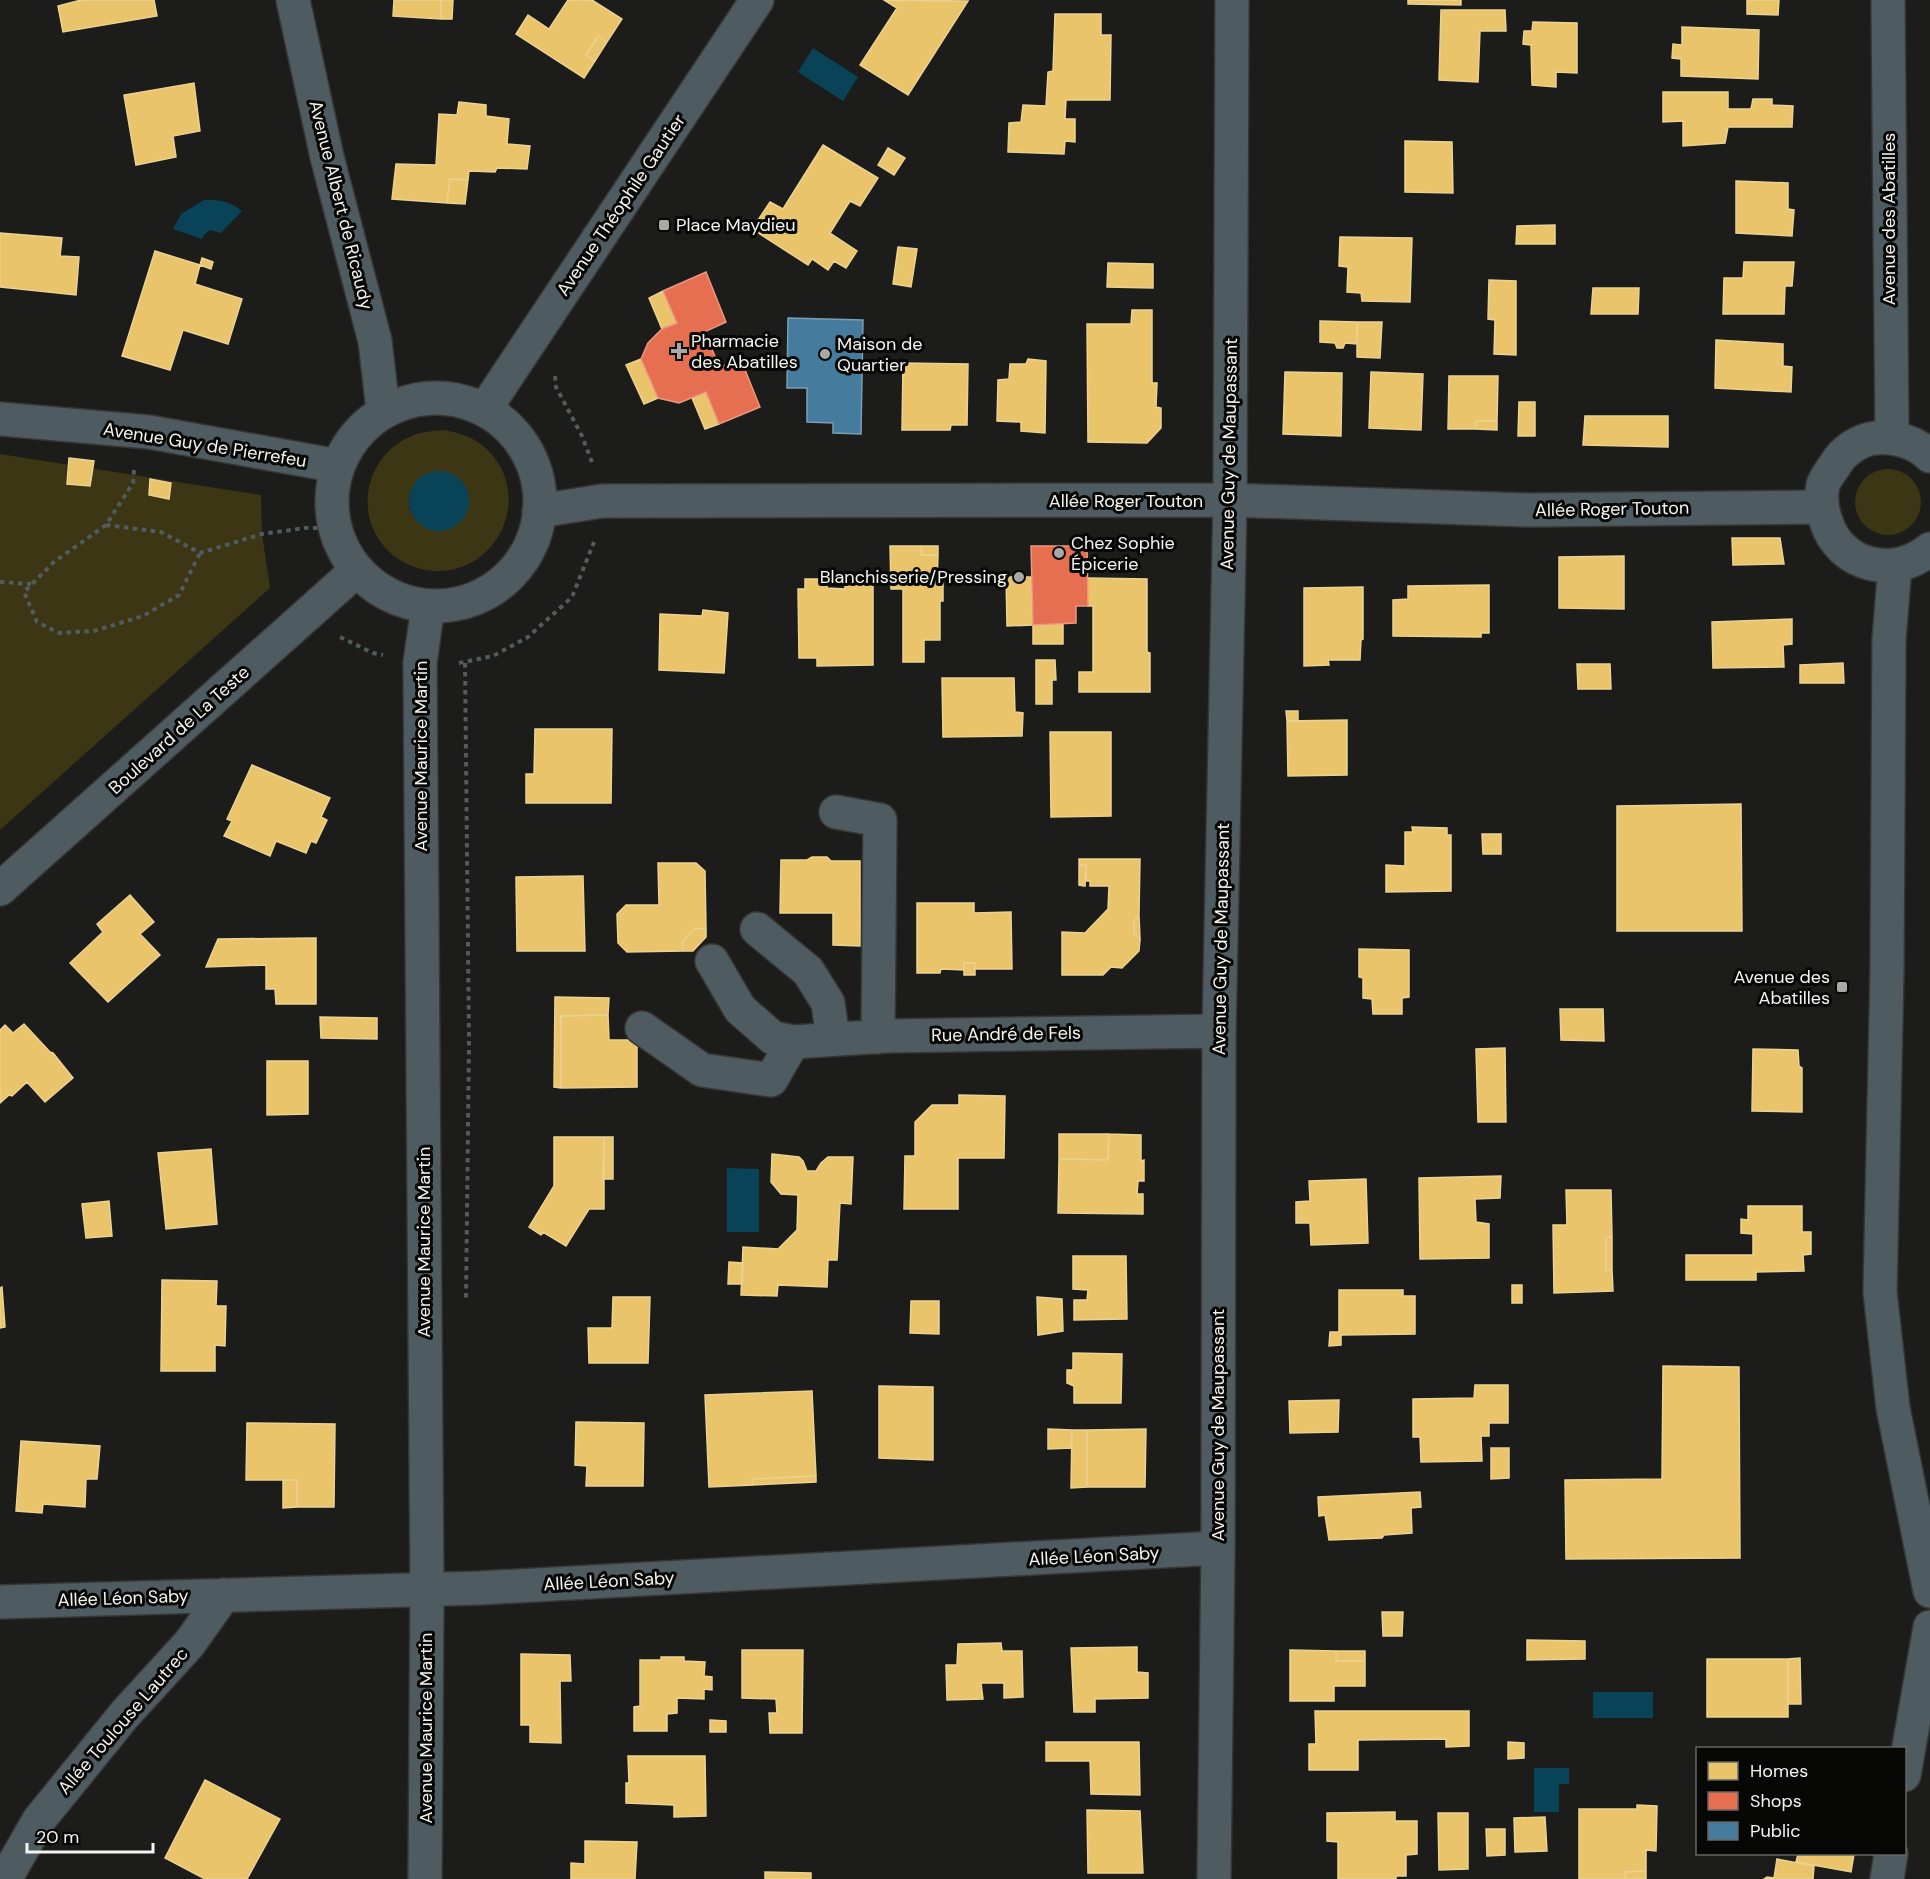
<svg xmlns="http://www.w3.org/2000/svg" width="1930" height="1879" viewBox="0 0 1930 1879" font-family="'DM Sans',sans-serif">
<style>
.green{fill:#3c3614;fill-rule:evenodd}
.water{fill:#094358}
.homes{fill:#e9c46a;stroke:#ecd292;stroke-width:1.5}
.shops{fill:#e76f51;stroke:#eb9781;stroke-width:1.5}
.public{fill:#457b9d;stroke:#7a9fb6;stroke-width:1.5}
.lines{fill:none;stroke-linecap:round;stroke-linejoin:round}
.minor-casing{stroke:#363634;stroke-width:36}
.major-casing{stroke:#363634;stroke-width:36}
.path{stroke:#525b5e;stroke-width:4;stroke-dasharray:4.5 4.5;stroke-linecap:butt}
.minor{stroke:#4e5c61;stroke-width:33}
.major{stroke:#4e5c61;stroke-width:33}
.poi-dot{fill:#a8a8a6;stroke:#070706;stroke-width:2}
.labels{text-anchor:middle;stroke-width:6;stroke-linejoin:round;paint-order:stroke}
.street-label{font-size:18px;fill:#f4f4f1;stroke:#070706}
.poi-label{font-size:18px;fill:#f4f4f1;stroke:#070706;text-anchor:start}
</style>
<rect width="100%" height="100%" fill="#1c1c1a"/>
<path class="green" d="M445,430C458,433 471,436 482,445C541,493 494,586 421,569C405,565 389,555 380,541C356,507 368,459 405,439C417,432 431,431 445,430ZM462,481L468,493V506L416,520L409,508V495Z
M0,454L261,495L262,534L270,588L0,830Z
M1855 502a33 33 0 1 1 66 0a33 33 0 1 1-66 0Z"/>
<path class="water" d="M813,48L858,77L843,101L798,72Z
M204,200C219,199 231,202 242,211L221,233L210,230L205,234L202,239L173,229L181,214Z
M409 501a30 30 0 1 1 60 0a30 30 0 1 1-60 0Z
M727,1168L759,1169V1232H727Z
M1593,1692H1653V1718H1593Z
M1534,1768H1569V1784H1559V1812H1534Z"/>
<path class="homes" d="M81,0H154L157,16L63,32L58,6Z
M394,0H441V19L393,16Z
M441,0H453L452,19H441Z
M568,0H592L622,19L607,42L598,36L586,55L595,61L584,78L516,34L528,15L549,29Z
M884,0L968,1L908,95L860,65L897,8Z
M1408,0H1461V5L1408,4Z
M1747,0H1779L1778,15L1747,14Z
M1441,10H1505L1506,31H1480L1478,82L1439,80Z
M1055,14H1101V35H1111L1110,100H1066L1065,119H1075V142L1065,141L1064,154L1008,152L1009,123L1021,122L1023,105L1046,106L1048,72L1053,71Z
M1533,22L1577,23V73L1556,72V87L1532,85L1531,45L1523,44L1524,31H1532Z
M1682,27L1759,30L1758,79L1681,76V59L1672,58L1673,44L1682,45Z
M598,36L607,42L595,61L586,55Z
M194,83L200,131L173,136L176,157L136,165L124,95Z
M1663,92H1728V109H1751L1753,99H1772V105L1793,106L1792,127H1728L1725,143L1683,146V121L1663,122Z
M459,102L486,105V116L509,119L507,144L530,146L527,169L497,168L495,172L469,171L468,180L450,179L447,203L392,199L396,164L436,165L439,114L457,115Z
M1405,141L1452,142L1453,193L1405,192Z
M823,145L878,178L860,206L850,201L830,233L857,251L846,268L834,261L828,270L812,259L808,265L752,229L770,202L783,209Z
M888,148L905,158L894,175L878,165Z
M450,179L468,180L465,204L447,203Z
M1736,181L1788,183V209L1794,210L1792,236L1736,233Z
M1555,225V244H1516L1517,226Z
M0,233L62,238L60,256L79,257L76,295L0,287Z
M1340,237L1412,238L1410,302L1362,301L1361,293L1347,292L1348,267L1339,266Z
M898,247L917,249L911,287L893,284Z
M155,251L200,265L195,284L242,299L228,344L183,330L170,370L122,356Z
M202,258L213,262L211,269L200,265Z
M1744,262H1794L1792,286H1785L1784,314H1723L1724,278H1743Z
M1108,263L1153,264V288L1107,287Z
M1489,280L1516,281V355L1494,354L1495,320L1488,319Z
M1593,288H1639L1638,314H1591Z
M663,291L677,323L662,329L649,298Z
M1132,310H1152V383H1157L1156,407L1161,408V428L1147,443L1088,442L1087,324H1131Z
M1320,321L1357,322V344L1345,343L1343,348H1337L1335,343L1320,342Z
M1357,322H1382L1380,358L1357,357Z
M1716,340L1783,344V366L1792,367L1791,392L1715,388Z
M641,359L658,398L644,404L626,365Z
M1028,359L1046,361L1045,433L1021,431V422L997,421L998,380L1009,379L1010,364H1026Z
M903,363L968,364L967,425H951L950,430H902Z
M1285,372L1342,373L1341,436L1283,434Z
M1371,372L1423,374L1421,430L1369,428Z
M1449,376H1498L1497,421H1476V429H1448Z
M706,392L719,424L705,429L692,398Z
M1519,402H1535V436H1518Z
M1585,416H1668V447L1583,445Z
M1476,421H1497V430L1476,429Z
M69,458L94,461L90,486L67,484Z
M150,479L171,483L169,499L149,495Z
M1732,538H1780L1784,564L1733,565Z
M890,546H921V555H938L937,584H943V601H940V640H924V662H903V589H891Z
M921,546H938V555H921Z
M1624,556V609L1559,608V557Z
M1006,577H1031L1033,625L1007,626Z
M1087,578L1147,579V652L1150,653V692H1079V672H1093V606H1088Z
M805,579H827V588L845,589V582H873V665L817,666V658H799L798,589H805Z
M1489,585V633H1481V637L1393,636V600L1408,599V586Z
M1363,587V639L1361,640L1360,660H1328L1329,665L1304,666V588Z
M703,610L728,613L724,673L659,670L660,614L702,616Z
M1792,619V644L1783,645L1784,667L1713,668L1712,622Z
M1063,624V644H1033V625Z
M1036,660H1055L1056,680H1052V704H1036Z
M1843,663L1844,683H1800V665Z
M1577,664H1610L1611,689H1578Z
M942,678H1014L1015,712L1023,713L1022,736L943,737Z
M1286,711H1298V720L1287,721Z
M1347,720V775L1288,776L1287,721Z
M535,729H612L611,803H526V774H534Z
M1050,732H1111V816L1051,817Z
M252,765L330,798L321,817L327,820L316,843L311,841L306,853L276,841L270,856L224,836L232,821L227,819Z
M1741,804L1742,931H1617V806Z
M1412,827L1447,828V835H1451V891L1386,892V865L1405,866V832H1413Z
M1482,834H1501V854H1483Z
M812,857H827L831,861H860V946L833,945V913H780L781,860H807Z
M1079,859H1140L1139,915L1134,921V934L1140,939L1139,951L1122,968L1111,967L1103,975H1062V932L1085,933L1108,909L1109,886H1090V881H1086V865H1079Z
M658,863H696L705,871L706,929L695,928L683,941V951L627,952L618,943L617,914L626,905H659Z
M1079,865H1086L1085,886L1079,885Z
M583,876L585,951H517L516,877Z
M130,895L154,922L140,934L160,955L108,1002L70,963L103,932L97,924Z
M917,903H974V913L1011,912L1012,969H975V963H964V970L941,969L940,973H917Z
M1139,915L1140,939L1134,934V921Z
M695,928L706,929V937L693,951H683V941Z
M316,938V1004H276L275,989H266V965L206,967L218,939Z
M1359,949L1409,950V997L1402,998V1014H1373L1372,999L1363,998V978L1359,977Z
M964,963H975V975H964Z
M555,997L609,998L608,1015L561,1016V1088L554,1087Z
M1560,1009H1603L1604,1041L1561,1040Z
M608,1015L609,1040H637V1087L561,1088V1016Z
M320,1017L377,1018V1039L321,1038Z
M24,1024L50,1052L53,1053L73,1078L45,1102L27,1082L12,1096L9,1095L0,1103V1030L5,1025L13,1033Z
M1505,1048L1506,1122H1478L1476,1049Z
M1753,1049L1798,1050L1799,1066L1802,1068V1112L1752,1111Z
M267,1061H308V1114L267,1115Z
M959,1095L1005,1096L1004,1158H958V1209H904L905,1156H915V1122L932,1105H959Z
M1059,1134H1109L1108,1160L1059,1159Z
M1109,1134L1141,1135V1161L1144,1160V1181H1138L1137,1194H1143V1214L1058,1213L1059,1159L1108,1160Z
M554,1137H604V1209H589L566,1246L543,1232L541,1235L529,1227L554,1186Z
M604,1137H613V1179H603Z
M211,1149L217,1224L166,1229L158,1153Z
M772,1154L799,1157L803,1161L807,1171H816L821,1163L828,1157H853L851,1204L840,1203L837,1260H828L827,1287L778,1285L777,1296L741,1295L743,1247L778,1249L797,1230L798,1195L781,1194L771,1182Z
M1501,1176L1500,1198L1475,1199L1476,1222L1489,1224V1258L1420,1259L1419,1178Z
M1366,1179L1368,1243L1311,1245L1310,1223H1296V1202L1310,1201L1309,1181Z
M1566,1190H1611L1612,1237H1606V1270L1612,1269L1613,1291L1554,1293L1553,1225H1567Z
M109,1201L112,1236L86,1238L82,1204Z
M1748,1206H1802V1232H1811V1254L1803,1255L1804,1271L1756,1272V1280H1686V1255H1753V1234L1741,1233V1219L1748,1220Z
M1606,1237H1612V1269L1606,1270Z
M1073,1256H1126L1127,1319L1074,1320V1300H1087L1088,1290L1073,1289Z
M729,1262L743,1263L742,1284H728Z
M162,1280L217,1281L216,1306H226L225,1346L215,1345V1371H161Z
M1512,1285H1522V1303H1512Z
M2,1287L5,1327L0,1328V1288Z
M1339,1290H1403V1296H1415V1334L1341,1335V1345L1329,1346L1330,1332H1339Z
M613,1297H650L648,1363H589L588,1328H612Z
M1037,1297L1062,1299L1063,1331L1038,1335Z
M911,1301H939V1334L910,1333Z
M1073,1353L1122,1354L1121,1403H1074V1386L1067,1383V1370H1073Z
M1663,1366L1739,1367L1740,1558L1566,1559L1565,1480L1662,1479Z
M1475,1385H1508V1423H1489V1436H1481L1482,1461L1421,1462L1420,1437H1413V1399L1474,1398Z
M879,1386L933,1387V1460L879,1458Z
M812,1391L816,1476L752,1479L753,1485L709,1487L705,1395Z
M1339,1400L1338,1432L1290,1433L1289,1401Z
M576,1422L644,1423L643,1486H586L587,1466L575,1465Z
M247,1423L335,1424L334,1507H297V1480H246Z
M1048,1429L1072,1430L1071,1448L1048,1449Z
M1146,1429L1145,1487H1087V1430Z
M1072,1430H1087V1487L1071,1488Z
M21,1441L100,1446L97,1479H86L85,1507L43,1504L42,1513L16,1511Z
M1491,1448H1509V1478L1491,1479Z
M816,1476V1482L753,1485L752,1479Z
M283,1480H297V1507L283,1508Z
M1420,1492L1421,1507L1411,1508L1412,1533L1384,1535L1382,1538L1329,1540L1325,1515L1319,1516L1318,1497Z
M1382,1612H1403L1402,1636H1383Z
M1527,1640L1585,1641V1659L1527,1660Z
M1001,1643L1002,1651H1022L1023,1697L1004,1698V1683H981L983,1699L947,1700L946,1665H957L958,1644Z
M1137,1647V1672L1148,1673V1698L1095,1699V1712H1074L1071,1648Z
M742,1650H803L802,1733H770L769,1713H777L776,1699L742,1698Z
M1290,1650L1336,1651V1661H1365V1686H1334V1701H1290Z
M1336,1651H1365V1661H1336Z
M521,1654L570,1655L571,1681H560L561,1743L530,1742V1725H521Z
M661,1657H684V1661L705,1662L704,1676L712,1677V1690L704,1689V1699L677,1698V1713L667,1714V1731H634V1707L640,1706V1660H661Z
M1800,1658L1801,1704H1788V1659Z
M1707,1659H1788V1717H1707Z
M1315,1711H1469V1746L1446,1747V1739L1358,1740V1770H1309V1744H1316Z
M710,1720L726,1721V1732H710Z
M1046,1742H1139L1140,1795L1091,1794L1090,1761H1046Z
M1508,1742L1524,1743V1758L1508,1759Z
M628,1756H705L706,1816L674,1817V1805L626,1803V1783H629Z
M205,1780L280,1819L247,1879H205L165,1858Z
M1637,1805L1657,1806L1656,1851L1646,1850V1871L1625,1872V1879H1579V1809H1637Z
M1087,1810L1140,1811L1143,1873H1088Z
M1395,1812V1821H1417V1854L1406,1855V1876H1396V1879H1338V1842L1327,1841V1813Z
M1438,1813H1468V1869L1439,1870Z
M1545,1817L1547,1851L1515,1852L1514,1818Z
M1486,1829H1505V1855L1487,1856Z
M585,1841L637,1842L635,1879H571V1863L585,1864Z
M1798,1854H1854L1851,1872L1796,1862Z
M1777,1859L1814,1866L1813,1879H1764L1767,1877L1774,1878Z
M1646,1871V1879H1625V1872Z
M765,1872L811,1873V1879H765Z"/>
<path class="shops" d="M706,272L726,322L704,332L720,367L741,360L760,407L719,424L706,392L679,403L658,398L641,359L648,343L662,329L677,323L663,291Z
M1031,546H1087L1088,606H1076V623L1033,625Z"/>
<path class="public" d="M788,318L863,320L861,434L833,433V423L807,422V388H787Z"/>
<g class="lines">
<g class="minor-casing">
<path id="minor" d="M293,0L327,157L375,341L383,410
M1888,0L1892,437
M0,419L149,432L338,466
M1930,456C1916,442 1895,436 1875,438C1859,440 1843,451 1835,465C1831,471 1825,478 1823,485C1820,498 1822,510 1826,521C1840,567 1895,579 1930,549
M539,511L602,501L1230,500L1528,510L1821,507
M1895,566L1889,639L1887,970L1880,1292L1893,1408L1930,1591
M836,812L880,820L878,1037
M757,929L808,971L828,1003L833,1039
M712,961L740,1009L773,1038L793,1042L886,1036L1219,1031
M642,1028L702,1070L771,1080L793,1042
M0,1602L479,1588L1218,1548
M1904,1775L1930,1627
M5,1879L39,1820L125,1714L189,1644L224,1595
M425,1879L427,1590L420,663L428,606
M1214,1879L1218,1548L1219,1031L1230,500L1232,0
M1887,1879L1891,1854"/>
</g>
<g class="major-casing">
<path id="major" d="M332 502a104 104 0 1 1 208 0a104 104 0 1 1-208 0Z
M485,409L757,0
M0,889L357,570"/>
</g>
<path class="path" d="M555,376L556,387L582,436L593,465
M134,470L133,483L106,525L54,562L24,592L37,622L59,633L94,631L143,616L179,595L200,553
M106,525L161,532L200,553L262,534L305,528H335
M0,582L31,584
M340,637L373,653L383,655
M459,663L493,656L528,637L572,597L594,542
M465,663L469,1042L466,1298"/>
<use href="#minor" class="minor"/>
<use href="#major" class="major"/>
</g>
<g class="poi-dot">
<rect x="658" y="219" width="12" height="12" rx="3"/>
<path d="M676 342h6v6h6v6h-6v6h-6v-6h-6v-6h6z"/>
<circle cx="825" cy="354" r="6"/>
<circle cx="1059" cy="553" r="6"/>
<circle cx="1019" cy="577" r="6"/>
<rect x="1836" y="981" width="12" height="12" rx="3"/>
</g>
<g class="labels">
<g class="street-label">
<text transform="translate(341 205) rotate(76)" y="6">Avenue Albert de Ricaudy</text>
<text transform="translate(621 205) rotate(-56)" y="6">Avenue Théophile Gautier</text>
<text transform="translate(1889 219) rotate(-90)" y="6">Avenue des Abatilles</text>
<text transform="translate(205 445) rotate(9)" y="6">Avenue Guy de Pierrefeu</text>
<text transform="translate(1229 454) rotate(-89)" y="6">Avenue Guy de Maupassant</text>
<text x="1126" y="507">Allée Roger Touton</text>
<text transform="translate(1612 509) rotate(-1)" y="6">Allée Roger Touton</text>
<text transform="translate(179 730) rotate(-42)" y="6">Boulevard de La Teste</text>
<text transform="translate(421 756) rotate(-90)" y="6">Avenue Maurice Martin</text>
<text transform="translate(1221 939) rotate(-89)" y="6">Avenue Guy de Maupassant</text>
<text transform="translate(1006 1034) rotate(-1)" y="6">Rue André de Fels</text>
<text transform="translate(424 1242) rotate(-90)" y="6">Avenue Maurice Martin</text>
<text transform="translate(1218 1425) rotate(-90)" y="6">Avenue Guy de Maupassant</text>
<text transform="translate(1094 1556) rotate(-3)" y="6">Allée Léon Saby</text>
<text transform="translate(609 1581) rotate(-3)" y="6">Allée Léon Saby</text>
<text transform="translate(123 1598) rotate(-2)" y="6">Allée Léon Saby</text>
<text transform="translate(123 1721) rotate(-49)" y="6">Allée Toulouse Lautrec</text>
<text transform="translate(426 1728) rotate(-90)" y="6">Avenue Maurice Martin</text>
</g>
<g class="poi-label">
<text x="676" y="231">Place Maydieu</text>
<text x="691" y="347">Pharmacie<tspan x="691" dy="21">des Abatilles</tspan></text>
<text x="837" y="350">Maison de<tspan x="837" dy="21">Quartier</tspan></text>
<text x="1071" y="549">Chez Sophie<tspan x="1071" dy="21">Épicerie</tspan></text>
<text x="1007" y="583" text-anchor="end">Blanchisserie/Pressing</text>
<text x="1830" y="983" text-anchor="end">Avenue des<tspan x="1830" dy="21">Abatilles</tspan></text>
</g>
</g>
<rect x="1696" y="1747" width="210" height="108" fill="#070706" stroke="#666664" stroke-width="1.5"/>
<rect x="1708" y="1762" width="30" height="18" fill="#e9c46a" stroke="#666664" stroke-width="1.5"/>
<text x="1750" y="1777" font-size="18" fill="#f4f4f1">Homes</text>
<rect x="1708" y="1792" width="30" height="18" fill="#e76f51" stroke="#666664" stroke-width="1.5"/>
<text x="1750" y="1807" font-size="18" fill="#f4f4f1">Shops</text>
<rect x="1708" y="1822" width="30" height="18" fill="#457b9d" stroke="#666664" stroke-width="1.5"/>
<text x="1750" y="1837" font-size="18" fill="#f4f4f1">Public</text>
<path d="M27 1843v9h126v-9" fill="none" stroke="#f4f4f1" stroke-width="3"/>
<text x="36" y="1843" font-size="18" fill="#f4f4f1" stroke="#070706" stroke-width="4.5" paint-order="stroke">20 m</text>
</svg>
